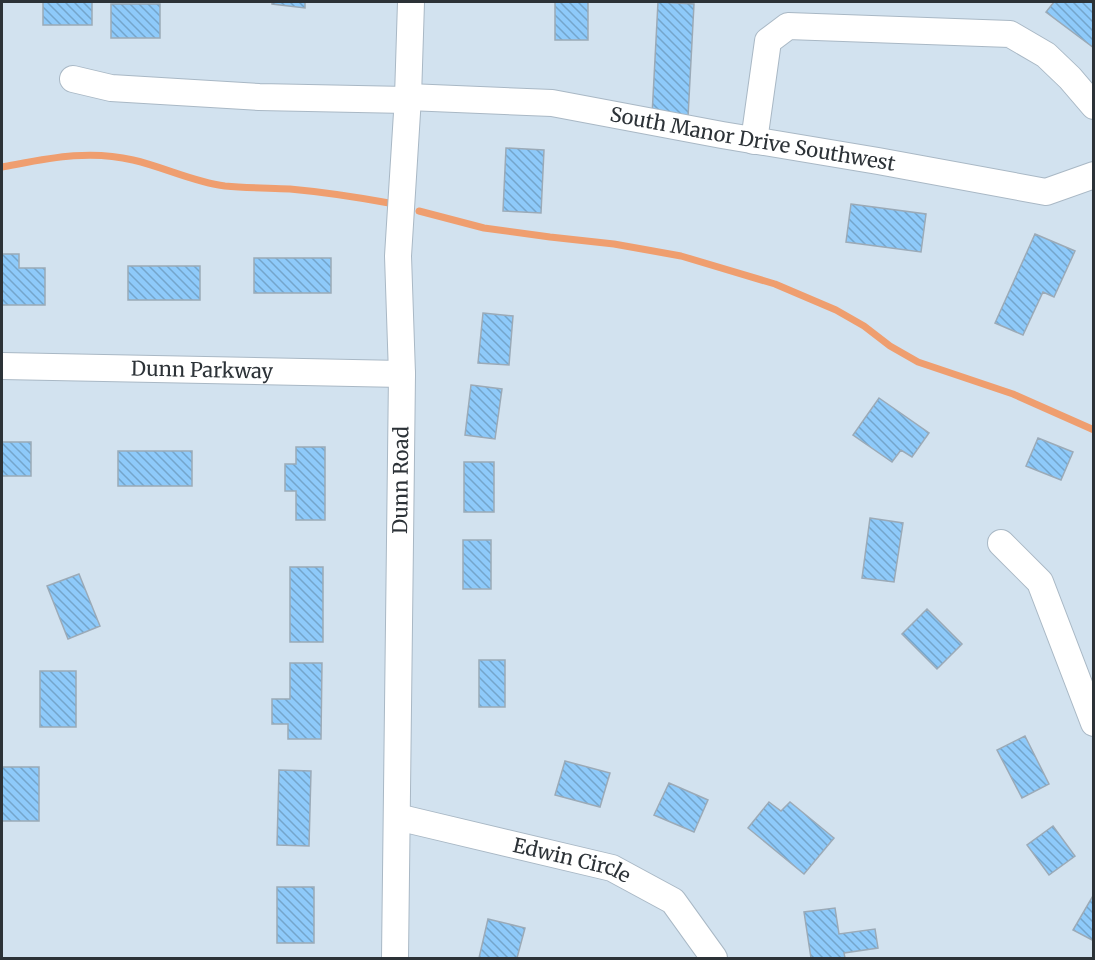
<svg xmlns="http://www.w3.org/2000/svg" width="1095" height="960" viewBox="0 0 1095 960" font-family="Merriweather,serif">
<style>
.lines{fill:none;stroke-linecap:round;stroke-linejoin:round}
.stream{stroke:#ef9e6f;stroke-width:7}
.building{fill:url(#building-back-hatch);stroke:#9baab7;stroke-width:1.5}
.minor-casing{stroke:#a9b8c5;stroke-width:28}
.minor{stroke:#fff;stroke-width:26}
.labels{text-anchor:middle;stroke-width:5;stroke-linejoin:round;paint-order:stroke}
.street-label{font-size:20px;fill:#2c3237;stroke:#dfeffd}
</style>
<defs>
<pattern id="building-back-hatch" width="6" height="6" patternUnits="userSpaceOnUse" patternTransform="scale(1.5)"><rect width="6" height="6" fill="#8ecafa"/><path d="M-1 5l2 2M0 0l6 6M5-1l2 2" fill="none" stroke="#74a5cb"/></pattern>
</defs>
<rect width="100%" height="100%" fill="#d2e2ef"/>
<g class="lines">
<path class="stream" d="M2,167C46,159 87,149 133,160C164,167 193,182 225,186C247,188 268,188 290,189C323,192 356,197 389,203
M419,211L484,228L550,237L614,244L681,256L775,284L836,310L864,326L890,346L918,362L1013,394L1094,430"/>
</g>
<path class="building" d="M43,2H92V25H43Z
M272,2H305V8L272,4Z
M555,2H588V40H555Z
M658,2L694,4L688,117L652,116Z
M1054,2H1094V48L1046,12Z
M111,4H160V38H111Z
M506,148L544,150L541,213L503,211Z
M851,204L926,214L921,252L846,242Z
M1035,234L1075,251L1054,297L1043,292L1023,335L995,323Z
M2,254H19V268H45V305H2Z
M254,258H331V293H254Z
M128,266H200V300H128Z
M483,313L513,316L509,365L478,363Z
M471,385L502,389L495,439L465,435Z
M879,398L929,433L912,457L901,450L892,462L853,435Z
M1038,438L1073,452L1061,480L1026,466Z
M2,442H31V476H2Z
M296,447H325V520H296V491H285V464H296Z
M118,451H192V486H118Z
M464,462H494V512H464Z
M870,518L903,523L894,582L862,578Z
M463,540H491V589H463Z
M290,567H323V642H290Z
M79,574L100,626L68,639L47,586Z
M927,609L962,644L937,669L902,634Z
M479,660H505V707H479Z
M290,663H322L321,739H288V724H272V699H290Z
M40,671H76V727H40Z
M1025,736L1049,784L1022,798L997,750Z
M565,761L610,773L600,807L555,795Z
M2,767H39V821H2Z
M279,770L311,771L309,846L277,845Z
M669,783L708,800L694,832L654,815Z
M769,802L781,811L790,802L834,838L804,874L748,828Z
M1053,826L1075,856L1049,875L1027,845Z
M277,887H314V943H277Z
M1094,894V941L1073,930Z
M835,908L839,934L875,929L878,948L844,953L845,958H811L804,912Z
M488,919L525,928L517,958H479Z"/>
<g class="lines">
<g class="minor-casing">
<g id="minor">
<path d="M73,79L111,88L259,97L407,100"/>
<path id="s1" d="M408,97L552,103L722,135L878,161L1046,192L1094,175"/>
<path d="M754,141L768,41L788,26L1010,34L1046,55L1070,78L1094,106"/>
<path id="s2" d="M2,366L402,374"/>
<path d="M1001,543L1040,582L1094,723"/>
<path id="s3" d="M397,817L612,868L673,901L714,958"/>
<path id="s4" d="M395,958L402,374L398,256L408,97L411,2"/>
</g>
</g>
<use href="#minor" class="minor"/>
</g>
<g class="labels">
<g class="street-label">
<text dy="7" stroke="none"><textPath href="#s1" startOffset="348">South Manor Drive Southwest</textPath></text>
<text dy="7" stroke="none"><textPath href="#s2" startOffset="200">Dunn Parkway</textPath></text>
<text dy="7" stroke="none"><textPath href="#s4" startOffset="478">Dunn Road</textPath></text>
<text dy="7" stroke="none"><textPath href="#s3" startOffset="180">Edwin Circle</textPath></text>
</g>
</g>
<rect width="1095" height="960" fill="none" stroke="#2c3237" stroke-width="6"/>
</svg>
